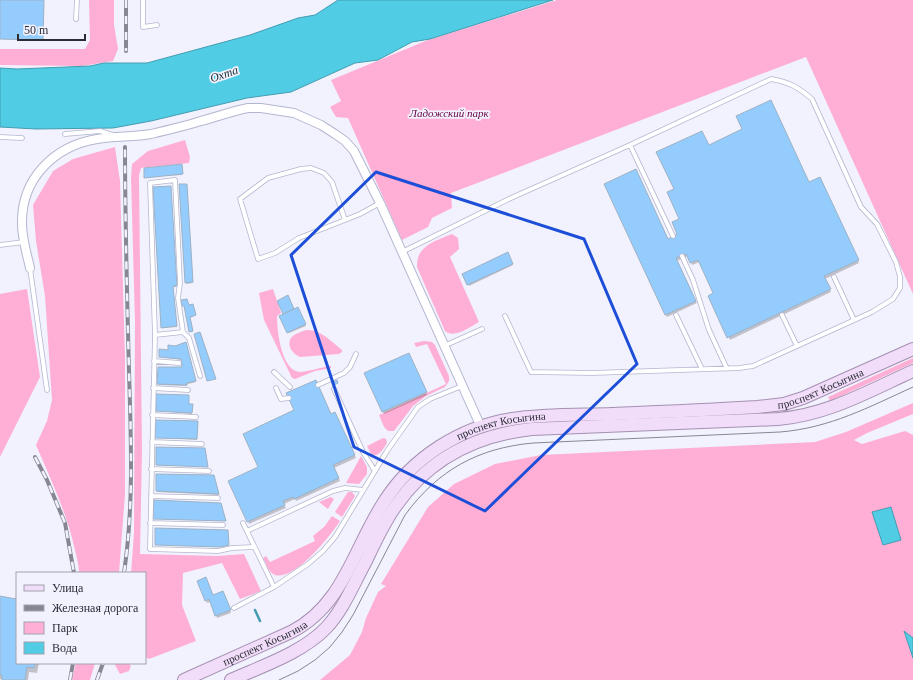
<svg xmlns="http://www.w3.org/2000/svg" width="913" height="680" viewBox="0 0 913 680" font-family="'Times New Roman',serif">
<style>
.green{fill:#ffaed5}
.water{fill:#50cde5;stroke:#459cb0}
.shadow{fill:#0003}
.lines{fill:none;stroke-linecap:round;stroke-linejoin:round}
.stream{stroke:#459cb0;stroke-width:2.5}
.building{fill:#95ccfe;stroke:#9db2c5}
.service-casing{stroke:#b4b6d0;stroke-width:5.5}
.minor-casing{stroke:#b4b6d0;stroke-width:10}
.primary-casing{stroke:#a590b2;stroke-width:14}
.service{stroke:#fff;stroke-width:4}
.minor{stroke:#fff;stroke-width:8}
.primary{stroke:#f1ddf9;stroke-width:12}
.tram{stroke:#868792;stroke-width:1}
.rail-casing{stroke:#868792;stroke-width:4}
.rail{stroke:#f1f2fd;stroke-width:2.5;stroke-dasharray:8;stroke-linecap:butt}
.marked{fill:none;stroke:#1d4ed8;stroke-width:3;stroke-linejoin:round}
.labels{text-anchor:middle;stroke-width:3.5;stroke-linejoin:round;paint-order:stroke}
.park-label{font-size:11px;font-style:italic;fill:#670042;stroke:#f1f2fd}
.street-label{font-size:11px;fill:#2a2b35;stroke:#f1f2fd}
.water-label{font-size:12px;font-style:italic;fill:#172d31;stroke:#f1f2fd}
</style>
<rect width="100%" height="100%" fill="#f1f2fd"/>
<path class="green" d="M89,0H114V25L118,49L113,61L82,66L0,65V49H85L90,40Z
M557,0H913V294L806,57L451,193L452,208L432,218L428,227L402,240L348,118L336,117L330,107L341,101L331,80L428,40Z
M185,140L190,157L189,163L141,168L139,175L142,452L140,554L217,556L244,554L261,591L240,599L222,563L183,573L182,605L196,641L149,659L145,657V573H131L134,533L135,321L131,178L132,164L148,151Z
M115,147L120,181L125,358V494L119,573H79C79,564 76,555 74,546C66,511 50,478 36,445L47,421L52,400L45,296L36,241L33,205L53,171L73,159Z
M452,234L458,238L459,249L450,257L479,322C470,327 454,339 445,331L417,267C416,246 435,241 452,234Z
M27,289L40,377L0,457V294Z
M273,289L281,313L277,316C277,330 281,371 300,372C305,372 324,367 331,366V368L315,371L295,379L292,378L264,320L259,293Z
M306,330C320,329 331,341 342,350V352L339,354L300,357C293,354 286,346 291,338C294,334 301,332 306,330Z
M424,341L432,342L435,345L449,376V381L445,387L426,396L413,406L394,431H388L384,427L379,415L446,384L427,344L416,347L414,343Z
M913,358V363L830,401L828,397Z
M913,403V414L867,433L854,440L862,444L905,431L913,435V638L904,632L913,658V680H320L350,655L362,632L366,618L378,592L386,586L381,584L428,507L454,484L495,464L541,455L815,442L846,432Z
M383,438L386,439L387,443C383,449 379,458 371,454L367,446Z
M361,456L367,467V474L359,484L346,483Z
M348,492H352L355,496L342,517L335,512Z
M331,497L334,499L328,509L319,502Z
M332,516L340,521C331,535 292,585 273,574C268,571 266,563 263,558L266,556L270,562L315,541L313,536L324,527Z
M76,663H95L90,680H72Z
M116,663H128L131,666L129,671L120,674L115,665Z"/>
<path class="water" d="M338,0H553L430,39L412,42L378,60L355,63L291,92L247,98L151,121L113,128L36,129L0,127V68L17,69L90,66L104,63H147L250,35L298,18L315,15Z
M891,507L901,540L883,545L872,512Z
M904,631L913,638V658Z"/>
<path class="shadow" d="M0,0H44L43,41L0,39Z
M709,146L809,183L821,180L859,263L825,279L831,292L730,340L715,294L700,262L692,265L688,256L677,261L697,303L667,317L605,185L668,240L679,235L681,219L675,190Z
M182,166V175L145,177Z
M187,186L193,283L187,284L186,283Z
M171,188L176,287H172L177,327L162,328Z
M507,254L513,265L469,286L463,274Z
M278,301L294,310L298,309L306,326L289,333L281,316L285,315Z
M183,305L193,306L195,316L190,318L193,332H190L185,307Z
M186,344L196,382L188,384L187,386L159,385L158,384L183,368L182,360L160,357L175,347Z
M410,356L427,395L384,414L365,373Z
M189,396V405L193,406L192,414L157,411Z
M331,415L336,416L356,458L334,468L340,481L296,501L295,499L284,504L286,508L249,524L248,521L259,468Z
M198,423L197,440L156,437Z
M205,450L208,467L157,465Z
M157,475L214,477L219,495L157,492Z
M221,505L226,521L154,518Z
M228,532V546L221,547L156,545Z
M224,594L231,613L217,618L210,602L207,603L206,600L213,596Z
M17,599V663H39L37,673L29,672L28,680H3L0,679V604Z"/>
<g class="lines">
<path class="stream" d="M255,610L260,621"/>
</g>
<path class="building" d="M0,0H44L43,40L0,39Z
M771,100L809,182L820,177L859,260L824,276L831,289L727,338L708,296L713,293L698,260L690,263L686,254L676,258L696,301L665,315L604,184L636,169L668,239L677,234L672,222L679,219L667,192L674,189L656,152L702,131L709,145L742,129L736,116Z
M182,164L183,174L144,178V168Z
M179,184H187L193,282L185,283Z
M171,186L177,286H173L177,326L161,328L153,187Z
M508,252L513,264L467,285L462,274Z
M288,295L294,309L283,314L277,301Z
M187,299L189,305L193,304L196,315L190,317L193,331L189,332L184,306H182L181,300Z
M298,307L306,324L287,333L279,316Z
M200,332L216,379L207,381L194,334Z
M186,342L196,381L187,383L186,385L157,384L158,367H182L181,359L159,357V349L168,350V345L175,346Z
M409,353L427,392L382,412L364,373Z
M316,380L331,414L335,412L355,455L333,465L339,478L294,499L293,497L283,501L285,505L247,522L228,481L258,467L243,434L294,410L286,393Z
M337,380L338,383L334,385L333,382Z
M156,394L189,395V404H193L192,413L156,411Z
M156,420L198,421L197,439L155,438Z
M156,447L205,448L208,467L156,465Z
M156,474L214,475L219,494L156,491Z
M154,500L221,503L226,521L153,519Z
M155,528L228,530L229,545L220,547L155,545Z
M206,577L213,595L223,591L231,610L215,616L209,599L205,601L197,581Z
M17,593V663H35L34,668L27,667L25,680H2V675H0V596L16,599Z"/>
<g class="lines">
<g class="service-casing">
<path id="service" d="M143,0V27L157,25
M76,19L77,0
M65,134L100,131L113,135
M0,137L22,138
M630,145L673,236
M345,220L299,238L275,253L258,259L240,199L268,178L301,169L311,168L324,173L332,182L345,220L360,214L380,203
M0,245L24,242
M402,252L511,198L630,145L771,79C789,82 798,87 812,99L861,207L877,224L896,262L900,277V288L893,299L872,312L753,366L739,368L592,373L531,372L505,316
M682,256L693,280L709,330L727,369
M30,268L47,390
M834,277L854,320
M676,315L702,369
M782,315L797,346
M155,335L183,332
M444,346L482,329
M154,361L179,363
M274,372L290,387
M200,376L189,338L183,332L178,298L180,283L175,180L150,183L155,335L150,549L218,551L232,548L254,547
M318,385L344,373L350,367L356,354
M153,388L188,390
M276,388L281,399L289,398
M334,389L363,452L375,471
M152,415L196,417
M152,442L202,444
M151,469L209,471
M151,496L218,498
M150,523L223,525
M243,523L274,587L308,564L323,551L335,537L387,451L418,407L430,399L462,386
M247,531L333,491L345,488L363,490
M234,608L274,587"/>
</g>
<g class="minor-casing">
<path id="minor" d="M30,268C27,254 22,239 22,224C21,179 54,146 97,139C115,136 134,137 151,134C168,130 185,126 201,121C217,117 232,111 248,108H261L294,113L321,125L335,134L345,141L354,151L380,203L481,427"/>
</g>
<g class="primary-casing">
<g id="primary">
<path id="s1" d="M184,680L291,632C343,606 354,548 384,502C412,458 460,427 512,419C544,414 579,415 612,414C660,412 708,410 757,407L784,404L803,398L913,349"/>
<path d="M231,680C262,666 302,653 326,628C343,610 353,585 365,563C374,544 383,524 395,507C428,459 475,435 532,429L778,419C827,415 869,391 913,371"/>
</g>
</g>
<use href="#service" class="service"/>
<use href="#minor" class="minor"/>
<use href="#primary" class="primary"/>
<path class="tram" d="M279,680L298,671L315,660L330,647L342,632L353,615L405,515C438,470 478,448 533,443L780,432C830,428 869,407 913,387"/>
<g class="rail-casing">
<path id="rail" d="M126,0V51
M35,457L47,480L65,523L74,573
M124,573C134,506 131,438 129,371C127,296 125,222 125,147
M70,680L73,663
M97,680L103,663"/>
</g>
<use href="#rail" class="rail"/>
</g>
<path class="marked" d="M376,172L584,239L637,364L485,511L354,447L291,255Z"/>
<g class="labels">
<g class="park-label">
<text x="449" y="117">Ладожский парк</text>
</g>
<g class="street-label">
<text dy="4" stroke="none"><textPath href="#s1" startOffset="749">проспект Косыгина</textPath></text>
<text dy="4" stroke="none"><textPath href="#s1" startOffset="425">проспект Косыгина</textPath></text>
<text dy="4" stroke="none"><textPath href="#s1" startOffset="89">проспект Косыгина</textPath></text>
</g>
<g class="water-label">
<text transform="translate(224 74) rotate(-19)" y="4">Охта</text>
</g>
</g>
<rect x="16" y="572" width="130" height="92" fill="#f1f2fd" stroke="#a1a2ad"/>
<rect x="24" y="585" width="20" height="6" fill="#f1ddf9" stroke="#a1a2ad"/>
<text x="52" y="592" font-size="12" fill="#2a2b35">Улица</text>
<rect x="24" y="605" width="20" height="6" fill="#868792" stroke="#a1a2ad"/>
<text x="52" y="612" font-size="12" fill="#2a2b35">Железная дорога</text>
<rect x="24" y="622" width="20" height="12" fill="#ffaed5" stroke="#a1a2ad"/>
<text x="52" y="632" font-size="12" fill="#2a2b35">Парк</text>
<rect x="24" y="642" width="20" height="12" fill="#50cde5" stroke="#a1a2ad"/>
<text x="52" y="652" font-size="12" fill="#2a2b35">Вода</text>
<path d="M18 34v6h67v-6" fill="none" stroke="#2a2b35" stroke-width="2"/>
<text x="24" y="34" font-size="12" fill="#2a2b35" stroke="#f1f2fd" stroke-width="3" paint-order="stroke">50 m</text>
</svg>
